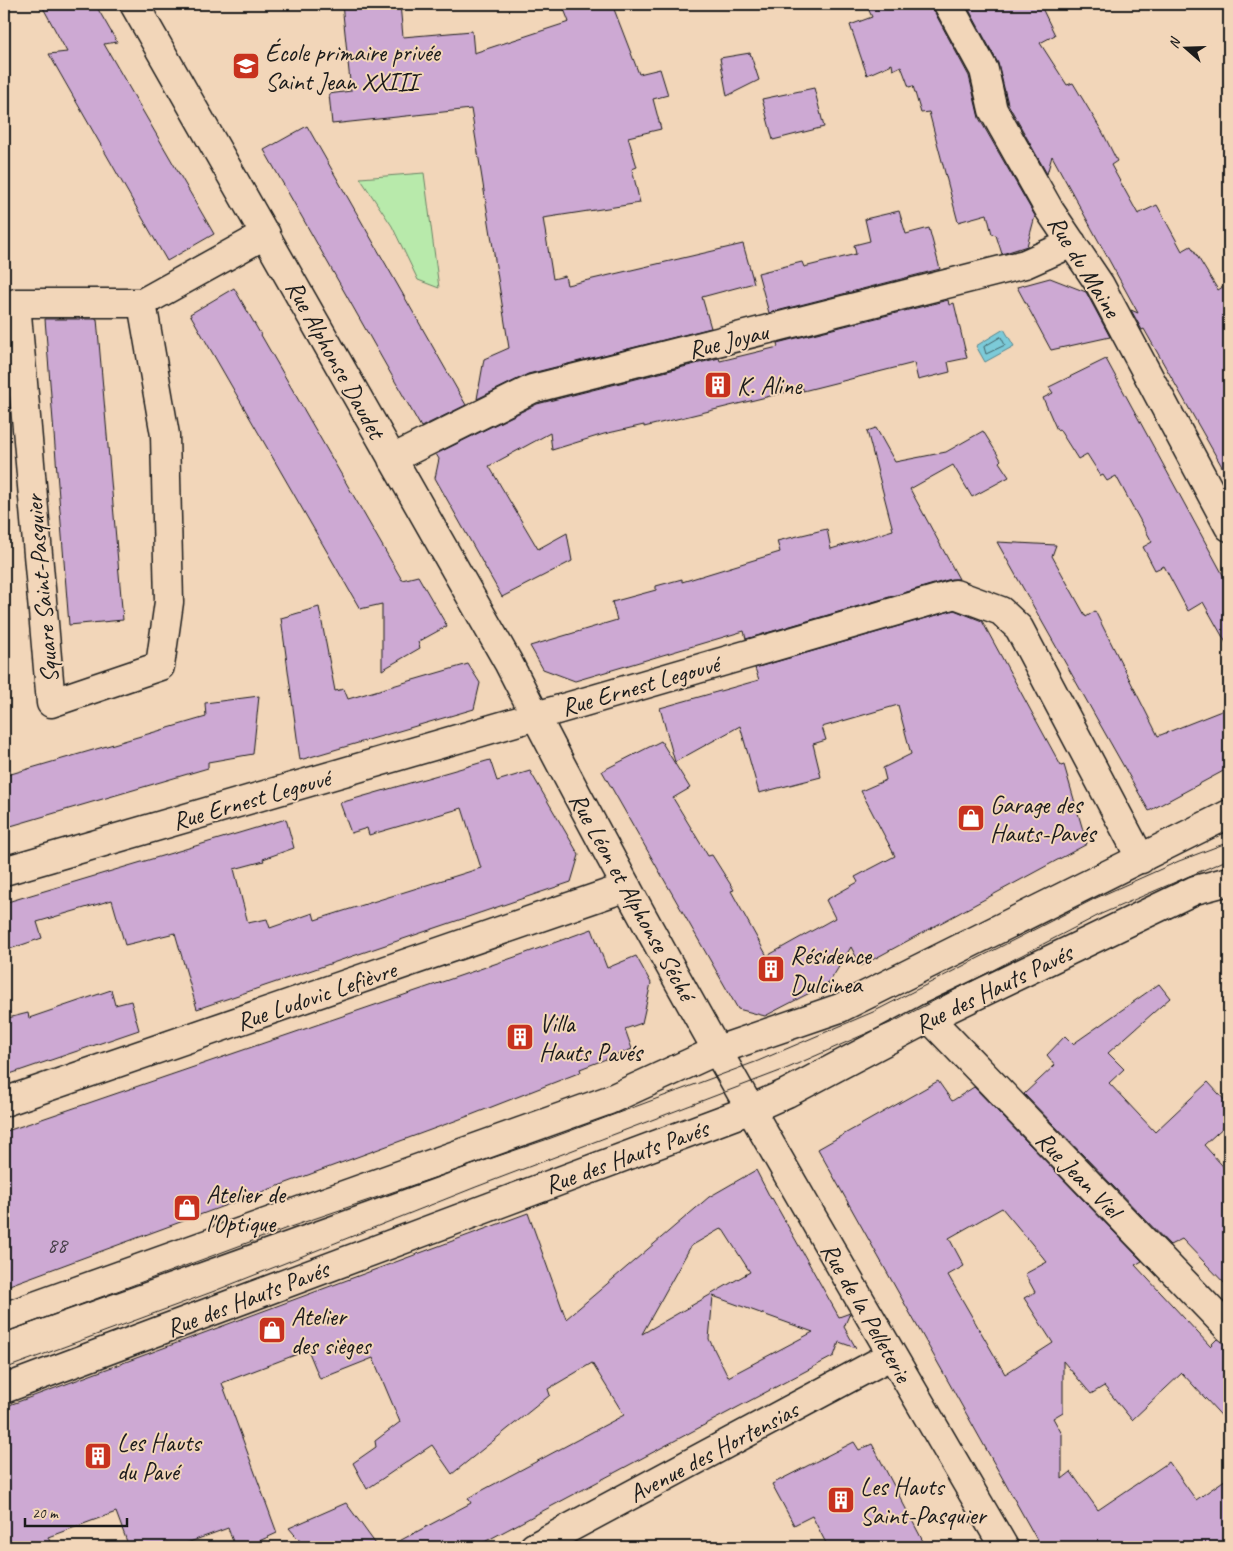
<svg xmlns="http://www.w3.org/2000/svg" width="1233" height="1551" viewBox="0 0 1233 1551" font-family="Caveat,sans-serif">
<style>
.green{fill:#b8eaab;stroke:#6a8364}
.water{fill:#7bcad8;stroke:#55848d}
.lines{fill:none;stroke-linecap:round;stroke-linejoin:round}
.shore{stroke:#426267;stroke-width:1}
.building{fill:#cda9d3;stroke:#1c1c1c;fill-rule:evenodd}
.street-casing{stroke:#1c1c1c;stroke-width:31}
.secondary-casing{stroke:#1c1c1c;stroke-width:31}
.street{stroke:#f2d6b9;stroke-width:28}
.secondary{stroke:#f2d6b9;stroke-width:28}
.tram{stroke:#1c1c1c;stroke-width:1}
.labels{text-anchor:middle;stroke-width:4;stroke-linejoin:round;paint-order:stroke}
.number-label{font-size:22px;fill:#483f4a}
.poi-label{font-size:25px;fill:#1c1c1c;stroke:#f2d6b9;text-anchor:start}
.street-label{font-size:25px;fill:#1c1c1c;stroke:#f2d6b9}
</style>
<rect width="100%" height="100%" fill="#f2d6b9"/>
<filter id="ink" filterUnits="userSpaceOnUse"><feTurbulence type="fractalNoise" baseFrequency=".02" numOctaves="2"/><feDisplacementMap in="SourceGraphic" scale="10" xChannelSelector="R" yChannelSelector="G"/><feConvolveMatrix kernelMatrix="1 2 1 2 8 2 1 2 1" color-interpolation-filters="sRGB"/></filter>
<g filter="url(#ink)">
<path class="green" d="M424,173L439,288L418,280L392,226L360,178Z"/>
<path class="water" d="M1004,329L1014,346L985,362L976,346Z"/>
<g class="lines">
<path class="shore" d="M1001,337L1005,345L986,354L984,347Z"/>
</g>
<path class="building" d="M41,4H95L117,42L104,44L214,234L167,261L49,54L67,52Z
M342,4H400L403,37L472,31L474,53L569,22L562,4H612L639,74L660,69L668,95L653,99L661,129L628,137L637,167L632,169L640,203L543,218L553,279L565,276L567,285L743,244L754,283L702,297L711,328L528,374L477,399L484,359L509,348L471,109L332,124L329,94L351,91Z
M866,4H932L934,11L969,76L979,118L1035,216L1027,246L1002,254L996,235L992,234L987,214L958,222L929,112L921,113L913,86L909,87L901,66L893,70L892,64L867,75L850,25L872,17Z
M966,4H1040L1055,35L1040,43L1067,85L1073,83L1103,133L1117,161L1111,165L1138,214L1157,205L1182,251L1191,246L1218,290L1229,283V479L1144,329L1142,330L1131,310L1138,313L1052,156L1047,174L1008,104L998,63Z
M750,53L759,80L727,96L720,58Z
M814,88L824,127L773,140L762,99Z
M307,126L466,405L421,427L264,150Z
M899,211L906,234L929,228L940,269L769,313L758,273L802,262L804,267L856,254L854,245L870,241L865,219Z
M1050,278L1086,292L1110,337L1051,350L1017,287Z
M234,288L402,580L418,576L447,626L418,642L420,648L382,670V604L360,609L190,314Z
M948,300L949,305L954,303L967,358L948,362L950,372L918,380L914,363L803,391V388L644,427V425L604,434L552,450L550,433L489,466L538,549L567,533L572,561L502,597L435,478L439,459L436,454L537,404L719,358L720,361L778,347L777,343Z
M45,319H97L123,620L69,625Z
M1106,359L1229,586V648L1203,602L1188,611L1164,566L1155,570L1143,547L1152,542L1116,476L1107,481L1103,475L1101,476L1087,454L1078,459L1059,429L1057,430L1043,398L1053,393L1049,387Z
M876,428L895,462L946,452L983,431L1001,460L999,462L1009,477L972,497L953,465L910,489L959,579H951L746,639L744,631L575,681L543,669L530,646L617,620L612,602L656,590V586L682,579V582L780,552L777,541L827,529L831,549L893,530L867,431Z
M997,542L1056,545L1052,556L1086,617L1095,611L1158,736L1229,708V768L1149,811Z
M319,607L335,691L344,689L348,699L468,664L480,683L474,709L300,760L281,618Z
M954,610L982,621L1061,766L1064,765L1087,844L861,966L851,947L829,983L765,1016L738,1009L602,771L661,741L690,788L673,798L708,856L712,855L734,890L731,891L767,956L835,918L826,900L858,882L855,877L895,856L861,791L886,780L883,768L911,754L898,705L822,727L826,740L813,744L821,777L759,793L740,726L675,762L660,708L759,680L755,668Z
M259,696L253,754L208,762V768L4,828V776L206,717L205,703Z
M490,760L497,781L530,771L579,855L571,882L197,1009L175,933L125,945L112,900L37,922L42,938L4,951V903L286,819L294,848L263,859L264,861L234,869L248,923L267,919L270,928L313,913L315,920L481,868L462,808L369,835L367,828L351,833L340,803Z
M592,929L607,968L636,956L651,983L642,1023L625,1029L632,1049L580,1069L581,1072L471,1115L4,1287V1132L515,957Z
M1159,984L1170,998L1108,1053L1124,1069L1109,1083L1155,1132L1208,1082L1229,1105V1122L1204,1145L1229,1173V1288L1182,1239L1170,1245L1024,1094L1055,1065L1047,1055L1065,1036L1073,1044Z
M111,990L115,1005L131,1001L139,1030L4,1076V1019L28,1013L29,1018Z
M938,1081L952,1101L974,1087L1142,1261L1135,1265L1210,1346L1217,1339L1229,1344V1424L1182,1373L1132,1420L1104,1386L1091,1394L1063,1361V1412L1053,1418L1062,1434V1479L1071,1472L1098,1510L1169,1462L1196,1500L1229,1477V1547H1041L818,1149ZM1002,1208L1047,1262L1025,1274L1035,1292L1024,1298L1053,1343L1005,1374L948,1275L964,1266L949,1238Z
M756,1170L771,1199L772,1198L839,1317L850,1313L844,1327L856,1348L839,1342L834,1356L475,1547H388L471,1503L468,1498L624,1415L592,1363L548,1389L550,1395L452,1474L432,1445L367,1489L353,1463L376,1447L375,1441L400,1422L373,1358L320,1379L308,1350L222,1383L277,1533L246,1547H235L228,1528L176,1547H129L116,1512L48,1537L52,1547H4V1407L528,1213L566,1319L709,1197ZM722,1228L750,1272L642,1334L691,1246ZM713,1296L813,1332L728,1377L709,1339Z
M854,1442L859,1450L872,1444L926,1547H828L812,1516L794,1525L772,1484Z
M346,1503L378,1547H305L289,1528Z"/>
<g class="lines">
<g class="street-casing">
<path id="street" d="M134,4L508,662C661,963 834,1255 1004,1547
M948,4L984,70L993,110L1050,211L1100,285L1229,527
M142,303H16L51,703L160,666L169,602L165,435L142,303L266,234
M392,459L532,389L1025,264L1072,243
M4,871L955,594L1001,611L1019,628L1141,859
M929,1018L1229,1329
M4,1102L627,887
M534,1547L892,1355"/>
</g>
<g class="secondary-casing">
<path id="secondary" d="M4,1317L609,1100L718,1050L840,1008L1229,814
M4,1389L749,1110L787,1093L929,1018L1195,890L1229,881"/>
</g>
<use href="#street" class="street"/>
<use href="#secondary" class="secondary"/>
<path class="tram" d="M4,1333L290,1227L551,1138L758,1061L873,1012L1096,898L1179,861L1229,842
M4,1369L212,1292L476,1187L788,1068L897,1020L1101,914L1229,859"/>
</g>
</g>
<defs>
<g id="school-square" transform="scale(1.4375)"><rect x="-9" y="-9" width="18" height="18" rx="4" fill="#c8321e" stroke="#f2d6b9"/><path d="M0-5L7-2L0 1L-7-2ZM-4 1L0 2.5L4 1V4Q0 6-4 4Z" fill="#fff"/></g>
<g id="building-square" transform="scale(1.4375)"><rect x="-9" y="-9" width="18" height="18" rx="4" fill="#c8321e" stroke="#f2d6b9"/><path d="M-4-6H4V6H1V3H-1V6H-4ZM-2.5-4.3h1.7v1.8h-1.7ZM.8-4.3h1.7v1.8H.8ZM-2.5-1h1.7V.8h-1.7ZM.8-1h1.7V.8H.8Z" fill="#fff"/></g>
<g id="shop-square" transform="scale(1.4375)"><rect x="-9" y="-9" width="18" height="18" rx="4" fill="#c8321e" stroke="#f2d6b9"/><path d="M-5-2.5h2.3a2.7 3.5 0 0 1 5.4 0H5L5.5 6h-11ZM-1.5-2.5h3a1.5 2.3 0 0 0-3 0Z" fill="#fff"/></g>
</defs>
<g fill-rule="evenodd">
<use href="#school-square" x="246" y="66"/>
<use href="#building-square" x="718" y="385"/>
<use href="#shop-square" x="971" y="818"/>
<use href="#building-square" x="771" y="969"/>
<use href="#building-square" x="520" y="1037"/>
<use href="#shop-square" x="187" y="1208"/>
<use href="#shop-square" x="272" y="1330"/>
<use href="#building-square" x="98" y="1456"/>
<use href="#building-square" x="841" y="1500"/>
</g>
<g class="labels">
<g class="number-label">
<text x="57" y="1252">88</text>
</g>
<g class="poi-label">
<text x="265" y="61">École primaire privée<tspan x="265" dy="29">Saint Jean XXIII</tspan></text>
<text x="737" y="394">K. Aline</text>
<text x="990" y="813">Garage des<tspan x="990" dy="29">Hauts-Pavés</tspan></text>
<text x="790" y="964">Résidence<tspan x="790" dy="29">Dulcinea</tspan></text>
<text x="539" y="1032">Villa<tspan x="539" dy="29">Hauts Pavés</tspan></text>
<text x="206" y="1203">Atelier de<tspan x="206" dy="29">l'Optique</tspan></text>
<text x="291" y="1325">Atelier<tspan x="291" dy="29">des sièges</tspan></text>
<text x="117" y="1451">Les Hauts<tspan x="117" dy="29">du Pavé</tspan></text>
<text x="860" y="1495">Les Hauts<tspan x="860" dy="29">Saint-Pasquier</tspan></text>
</g>
<g class="street-label">
<text transform="translate(1085 266) rotate(58)" y="9">Rue du Maine</text>
<text transform="translate(728 340) rotate(-14)" y="9">Rue Joyau</text>
<text transform="translate(336 359) rotate(61)" y="9">Rue Alphonse Daudet</text>
<text transform="translate(41 589) rotate(-95)" y="9">Square Saint-Pasquier</text>
<text transform="translate(640 685) rotate(-16)" y="9">Rue Ernest Legouvé</text>
<text transform="translate(251 799) rotate(-16)" y="9">Rue Ernest Legouvé</text>
<text transform="translate(633 896) rotate(61)" y="9">Rue Léon et Alphonse Séché</text>
<text transform="translate(993 988) rotate(-26)" y="9">Rue des Hauts Pavés</text>
<text transform="translate(316 995) rotate(-19)" y="9">Rue Ludovic Lefièvre</text>
<text transform="translate(626 1156) rotate(-20)" y="9">Rue des Hauts Pavés</text>
<text transform="translate(1079 1174) rotate(46)" y="9">Rue Jean Viel</text>
<text transform="translate(247 1298) rotate(-21)" y="9">Rue des Hauts Pavés</text>
<text transform="translate(867 1312) rotate(60)" y="9">Rue de la Pelleterie</text>
<text transform="translate(713 1451) rotate(-28)" y="9">Avenue des Hortensias</text>
</g>
</g>
<rect width="1233" height="1551" fill="none" stroke="#f2d6b9" stroke-width="20"/>
<rect x="10" y="10" width="1213" height="1531" fill="none" stroke="#1c1c1c" stroke-width="2" filter="url(#ink)"/>
<g transform="translate(1186 48) rotate(290)" stroke="#f2d6b9" stroke-width="4" paint-order="stroke">
<path d="M0-4L9 19L0 12L-9 19Z" fill="#1c1c1c"/>
<text y="-8" font-size="14" font-weight="bold" text-anchor="middle" fill="#1c1c1c">N</text>
</g>
<path d="M25 1518v8h102v-8" fill="none" stroke="#1c1c1c" stroke-width="2.5"/>
<text x="32" y="1518" font-size="15" fill="#1c1c1c" stroke="#f2d6b9" stroke-width="4" paint-order="stroke">20 m</text>
</svg>
